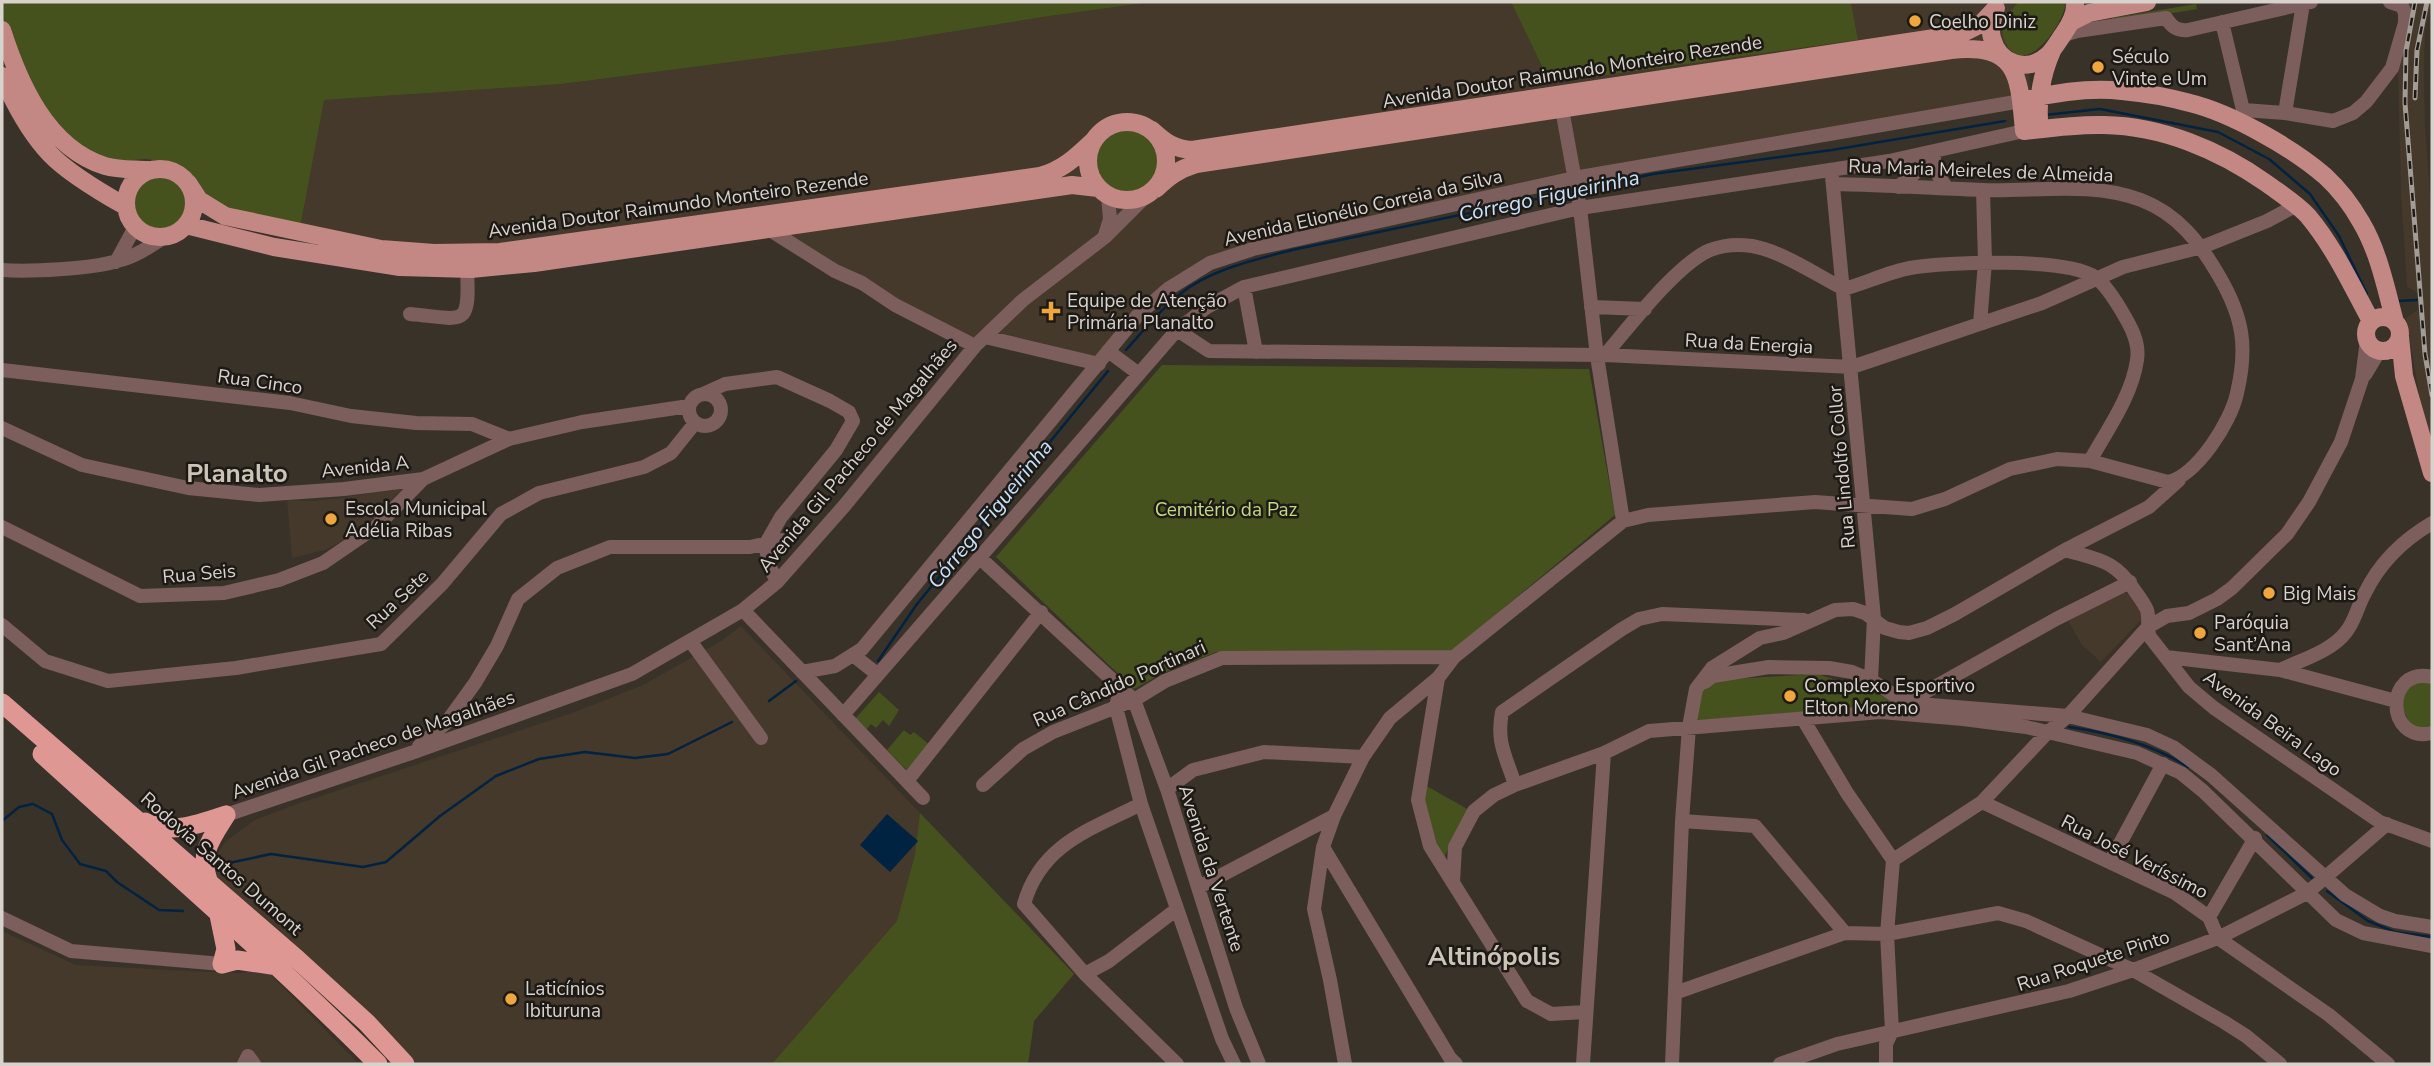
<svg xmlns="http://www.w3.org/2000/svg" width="2434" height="1066" viewBox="0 0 2434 1066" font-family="'Nunito Sans',sans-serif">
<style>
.built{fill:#44392a}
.green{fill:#46521e}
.water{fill:#002341}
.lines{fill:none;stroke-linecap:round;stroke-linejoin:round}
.stream{stroke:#002341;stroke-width:2.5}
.minor{stroke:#7c5e5c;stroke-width:14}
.major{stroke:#c38884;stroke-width:18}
.highway{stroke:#df9794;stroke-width:19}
.rail-casing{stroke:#a29c95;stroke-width:5}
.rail{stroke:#1d1a16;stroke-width:2.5;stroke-dasharray:8;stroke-linecap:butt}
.poi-dot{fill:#f0a63e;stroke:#1d1a16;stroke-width:2.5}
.labels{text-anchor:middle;stroke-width:5;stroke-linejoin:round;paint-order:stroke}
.poi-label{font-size:19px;fill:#d7d2cc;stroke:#1d1a16;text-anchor:start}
.street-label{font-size:19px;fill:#d7d2cc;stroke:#1d1a16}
.park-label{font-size:19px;fill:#c3d981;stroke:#1d1a16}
.water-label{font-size:21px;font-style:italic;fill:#c6e1fc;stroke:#1d1a16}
.district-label{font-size:26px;font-weight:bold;fill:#cdc4b8;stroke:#1d1a16}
</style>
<rect width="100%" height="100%" fill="#393229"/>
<path class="built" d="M1151,2H1511L1550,83L1858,40L1851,2H2018L2003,24L2022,54H2027L2032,98L1757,145L1252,248L1168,289L1099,363L986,337L975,346L771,230L566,239L450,247L390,242L300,228L323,100L562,84L894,41L1036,18Z
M2393,2H2432L2425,29L2424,69L2425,126L2432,222V441L2420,399L2406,318L2420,308V294L2407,287L2401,194L2398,73L2405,36L2408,7Z
M413,480L401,498L350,537L325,550L292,558L287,500L312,501L342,498L370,493Z
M2121,592L2133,595L2143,618L2101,662L2082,645L2068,621Z
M741,626L1074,974L1034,1021L1028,1064H414L378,1024L213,877L214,859L225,842L255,820L294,805L572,713L643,685L721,641Z
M2,931L76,965L208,972L241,973L258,969L269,973L359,1064H2Z"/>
<path class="green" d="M2,2H1151L1036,18L894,41L562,84L324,100L300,228L220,210L194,187L183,171L167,162L146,159L105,162L48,122L11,47L2,19Z
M1511,2H1851L1858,40L1550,83Z
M2018,2H2066C2064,24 2025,81 2005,42C2003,37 2001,31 2003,25C2005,17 2013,9 2018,2Z
M2196,4L2197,9L2113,23L2112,18Z
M1093 162a34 34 0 1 1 68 0a34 34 0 1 1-68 0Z
M130 201a29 29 0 1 1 58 0a29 29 0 1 1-58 0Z
M1162,365L1589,369L1615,515L1451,652H1216L1161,674L1134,689L996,557Z
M1817,674L1869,690L1908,708L1880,707L1699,720L1695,718L1701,690L1713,680Z
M2432,679V732L2413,730L2398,699L2408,683Z
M879,692L899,710L889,726L883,720L876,728L871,724L866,730L855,719Z
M904,730L910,735L914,732L931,746L910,773L887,750Z
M1423,784L1469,810L1445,855L1449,867L1433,845L1423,800Z
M920,813L1074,974L1034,1021L1028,1064H772L897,921L915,855Z"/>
<path class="water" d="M887,814L918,841L890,872L860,845Z"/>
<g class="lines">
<path class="stream" d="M2045,115L2100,109L2218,132L2269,159L2310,194L2339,236L2367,294
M1580,189L1653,174L1832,150L2005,121
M2396,301L2417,300
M1126,350C1143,331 1160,310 1180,294C1211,269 1255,260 1292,250L1570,192
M878,661L917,604L1108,371
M769,701L796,681
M2069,727C2111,733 2152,744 2188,767
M2,821L19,807L33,804L52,814L62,840L80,864L106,871L117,882L159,910L183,911
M2267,835L2314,880
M215,866L271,854L363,867L386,862L440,816L496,776L539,759L585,752L635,758L668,754L732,722
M2327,891L2368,921L2395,932L2432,937"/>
<path class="minor" d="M2222,22L2243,110L2285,113L2333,121L2353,113L2366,102L2392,68L2405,23V13L2402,6L2390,2
M2059,40L2064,35L2077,31L2166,18C2172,27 2177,31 2188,30L2311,2
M1562,109L1580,208L1597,356L1623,521
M2285,113L2303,4
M1936,151C1929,165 1939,177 1947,188
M1832,176L1874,618L1871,680
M1898,187L1933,158
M770,230L835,271L862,283L895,305L975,346
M1105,235L1110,219L1108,196
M116,262L135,227
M2,270C29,272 91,269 117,261C135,257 151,246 166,236
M1244,287L1256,352
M1591,307L1645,309
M410,314C465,319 470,329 467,269
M1980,324L1985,262L1983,190
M1177,330L1209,351L1605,355L1852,367L2042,303L2123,267L2202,247L2267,221L2297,205
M985,337L1099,364
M1108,351L1139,374
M1605,355C1629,327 1677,264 1710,250C1723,245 1739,244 1752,246C1784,252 1816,275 1844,289C1866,283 1888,272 1910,268C1946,262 2066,257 2095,277C2105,284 2115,300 2121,310C2130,325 2140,342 2137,360C2132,396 2107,430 2090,461
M2,370L290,403L351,416L416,423L472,424L509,439
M2365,375L2380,350
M689 410a16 16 0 1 1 32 0a16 16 0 1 1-32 0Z
M703,394L725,384L777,377L830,401L849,412L853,421L836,450L781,517L765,545L770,567L777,582
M2,428L82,465L188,488L259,495L344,489L423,479L509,439L582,422L689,406
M2,527L140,596L224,593L279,580L323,563L377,526L423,479
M2065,550L2149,507L2179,480
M980,558L1134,700L1167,789L1236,1008L1259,1064
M743,610L923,798
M2,625L45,661L108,681L236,668L381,644L442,584L501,514L539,493L644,467L671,453L695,423
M691,642L761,738
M853,655L877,674
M2166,657L2280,670L2396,701
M2280,670C2301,660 2332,651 2346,632C2355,621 2358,605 2365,593C2380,562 2403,540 2432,523
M802,672L835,666L862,649L1138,315L1168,289L1210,263L1253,249L1574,178L2021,101
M2432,677C2384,666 2385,744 2432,733
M1438,678L1418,800L1430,846L1527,1001L1551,1014L1585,1012
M1705,682L1713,676L1769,667L1829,668L1852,672L1871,680L1906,703L2068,716L2147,735L2173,747L2211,775L2345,895L2380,916L2395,921L2432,927
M1118,698L1116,707L1141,804L1222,1039L1234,1064
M1906,703L2056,619L2130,582
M843,715L1177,330L1207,307L1244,287L1580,208L1889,161L2024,131
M1803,719L1847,793L1893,860L1887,934L1892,1031L1886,1044V1064
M419,746L446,723L475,683L497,646L518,599L557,568L610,547H750L781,540
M907,781L1041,612
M983,785L1023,749L1053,732L1134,700L1165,681L1222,658L1454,657
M1515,785C1506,756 1496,743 1502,712L1622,629L1639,619L1662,614L1804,620
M1167,789L1193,770L1264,752L1363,757
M1982,802L2175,893L2209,917L2218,938L2329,1015L2388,1064
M1141,804C1090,830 1041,844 1024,904L1085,974L1177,1064
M226,815L411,753L632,674L743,610L777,582L845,505L975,346L1023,300L1105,237L1145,197
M1682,821L1755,826L1845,933
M1323,847L1450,1058L1456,1064
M1893,860L1982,802L2047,733L2068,716L2148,627L2167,616L2189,613L2217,599L2232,588L2287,534L2309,502L2341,442L2362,379L2367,340
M2110,862L2163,764
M1453,882L1455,847L1474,811L1494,795L1515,785L1604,753L1649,731L1881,712L1963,719L2026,727L2137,753L2181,773L2203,791L2336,920L2363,933L2432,946
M1199,887L1334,816
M2209,917L2255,838
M2,918L71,951L222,964
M1085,974L1109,961L1177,909
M1675,993L1845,933L1887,934L1998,913L2026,921L2133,970L2224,1022L2246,1036L2280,1064
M244,1064L248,1056L254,1064
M1345,1064L1330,980L1314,909L1323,847L1334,816L1363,757L1390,718L1438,678L1454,657L1623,521L1648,515L1815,502L1912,509L1945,499L2010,469L2057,459L2090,461L2168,482C2197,475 2231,422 2237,393C2248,347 2243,317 2219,276C2200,243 2178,214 2141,200C2091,181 2034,192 1982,190C1932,188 1882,185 1833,184
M1583,1064L1604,753
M1672,1064L1682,821L1689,727L1696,689L1712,668L1760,638L1783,633L1835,610L1853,609L1865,613L1885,628L1899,632L1909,633L1927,628L1955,614L2065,550C2099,560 2115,560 2135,591C2139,597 2144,603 2147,610C2150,619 2146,628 2150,637L2189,687L2214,708L2380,822L2432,841
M1780,1064L1837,1044L2069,991L2133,970L2218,938L2307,893L2387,824"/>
<path class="major" d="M1995,10C1993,19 1989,28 1992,38C1999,64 2027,74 2048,55C2054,49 2059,40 2064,33C2071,23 2076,13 2075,2
M2071,22L2089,13L2147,2
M2,30C19,83 47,148 105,166C118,170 134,169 148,170
M2,76C14,103 29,132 50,154C68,173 102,193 125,206
M2021,101C2053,93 2088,87 2122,91C2144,93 2168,97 2190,103C2231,113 2293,148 2325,176C2338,188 2352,206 2361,222C2379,252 2386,289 2395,322
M1088 161a39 39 0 1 1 78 0a39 39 0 1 1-78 0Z
M2040,129C2036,104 2042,73 2052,51
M1152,130C1165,142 1174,149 1192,150L1961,34L1981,24L1996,8
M126 203a34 34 0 1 1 68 0a34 34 0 1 1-68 0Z
M188,183L199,200L225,216L381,249L434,253L500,252L1040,176C1063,170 1077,156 1094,140
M1156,189C1168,177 1179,169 1196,164L1951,50C2019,43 2019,76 2024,131C2050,128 2078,124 2104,125C2162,126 2219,150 2266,183C2281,194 2296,203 2308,216C2334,247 2352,286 2371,321
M186,225L274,247L400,267L471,269L534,263L1072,185L1098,188
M2366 334a17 17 0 1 1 34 0a17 17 0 1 1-34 0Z
M2400,337L2404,376L2432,473"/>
<path class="highway" d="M2,703L298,960L367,1023L405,1064
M42,754C155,857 271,956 378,1064
M145,822C171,835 199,824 226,815
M209,883C198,854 211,839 226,815
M219,915L226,949L222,964L237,960L278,966"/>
<g class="rail-casing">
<path id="rail" d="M2415,2L2406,51L2405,103L2425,354L2432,395
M2415,98L2417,50L2427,2"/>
</g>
<use href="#rail" class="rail"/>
</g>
<g class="poi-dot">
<circle cx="1915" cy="21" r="7"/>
<circle cx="2098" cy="67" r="7"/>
<path d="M1047.5 300.5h7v7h7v7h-7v7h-7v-7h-7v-7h7z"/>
<circle cx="331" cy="519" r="7"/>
<circle cx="2269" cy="593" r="7"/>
<circle cx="2200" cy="633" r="7"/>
<circle cx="1790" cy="696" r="7"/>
<circle cx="511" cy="999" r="7"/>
</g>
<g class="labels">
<g class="poi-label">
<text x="1929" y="28">Coelho Diniz</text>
<text x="2112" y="63">Século<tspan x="2112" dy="22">Vinte e Um</tspan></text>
<text x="1067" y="307">Equipe de Atenção<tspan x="1067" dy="22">Primária Planalto</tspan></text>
<text x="345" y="515">Escola Municipal<tspan x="345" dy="22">Adélia Ribas</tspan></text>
<text x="2283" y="600">Big Mais</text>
<text x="2214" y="629">Paróquia<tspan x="2214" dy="22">Sant’Ana</tspan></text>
<text x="1804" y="692">Complexo Esportivo<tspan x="1804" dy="22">Elton Moreno</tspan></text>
<text x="525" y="995">Laticínios<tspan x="525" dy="22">Ibituruna</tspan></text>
</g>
<g class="street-label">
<text transform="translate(1572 71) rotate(-9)" y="7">Avenida Doutor Raimundo Monteiro Rezende</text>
<text transform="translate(1981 170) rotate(2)" y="7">Rua Maria Meireles de Almeida</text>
<text transform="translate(678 204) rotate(-8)" y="7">Avenida Doutor Raimundo Monteiro Rezende</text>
<text transform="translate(1363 207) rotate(-13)" y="7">Avenida Elionélio Correia da Silva</text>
<text transform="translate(1749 343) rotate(3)" y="7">Rua da Energia</text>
<text transform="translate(260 381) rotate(8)" y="7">Rua Cinco</text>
<text transform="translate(857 455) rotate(-50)" y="7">Avenida Gil Pacheco de Magalhães</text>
<text transform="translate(365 466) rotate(-6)" y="7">Avenida A</text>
<text transform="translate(1841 467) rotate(-95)" y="7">Rua Lindolfo Collor</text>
<text transform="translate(199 573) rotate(-5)" y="7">Rua Seis</text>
<text transform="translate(397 599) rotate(-43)" y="7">Rua Sete</text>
<text transform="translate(1119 683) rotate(-24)" y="7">Rua Cândido Portinari</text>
<text transform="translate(2273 723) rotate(36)" y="7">Avenida Beira Lago</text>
<text transform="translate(373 744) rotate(-19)" y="7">Avenida Gil Pacheco de Magalhães</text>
<text transform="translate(2135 856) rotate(27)" y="7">Rua José Veríssimo</text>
<text transform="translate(222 863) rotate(41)" y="7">Rodovia Santos Dumont</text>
<text transform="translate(1212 868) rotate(72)" y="7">Avenida da Vertente</text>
<text transform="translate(2093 960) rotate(-18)" y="7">Rua Roquete Pinto</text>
</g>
<g class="park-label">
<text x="1226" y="516">Cemitério da Paz</text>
</g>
<g class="water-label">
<text transform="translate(1549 196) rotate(-12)" y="7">Córrego Figueirinha</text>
<text transform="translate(990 514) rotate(-51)" y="7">Córrego Figueirinha</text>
</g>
<g class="district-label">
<text x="237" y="482">Planalto</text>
<text x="1494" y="965">Altinópolis</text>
</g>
</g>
<rect width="2434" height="1066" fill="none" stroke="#d7d2cc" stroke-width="7"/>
</svg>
